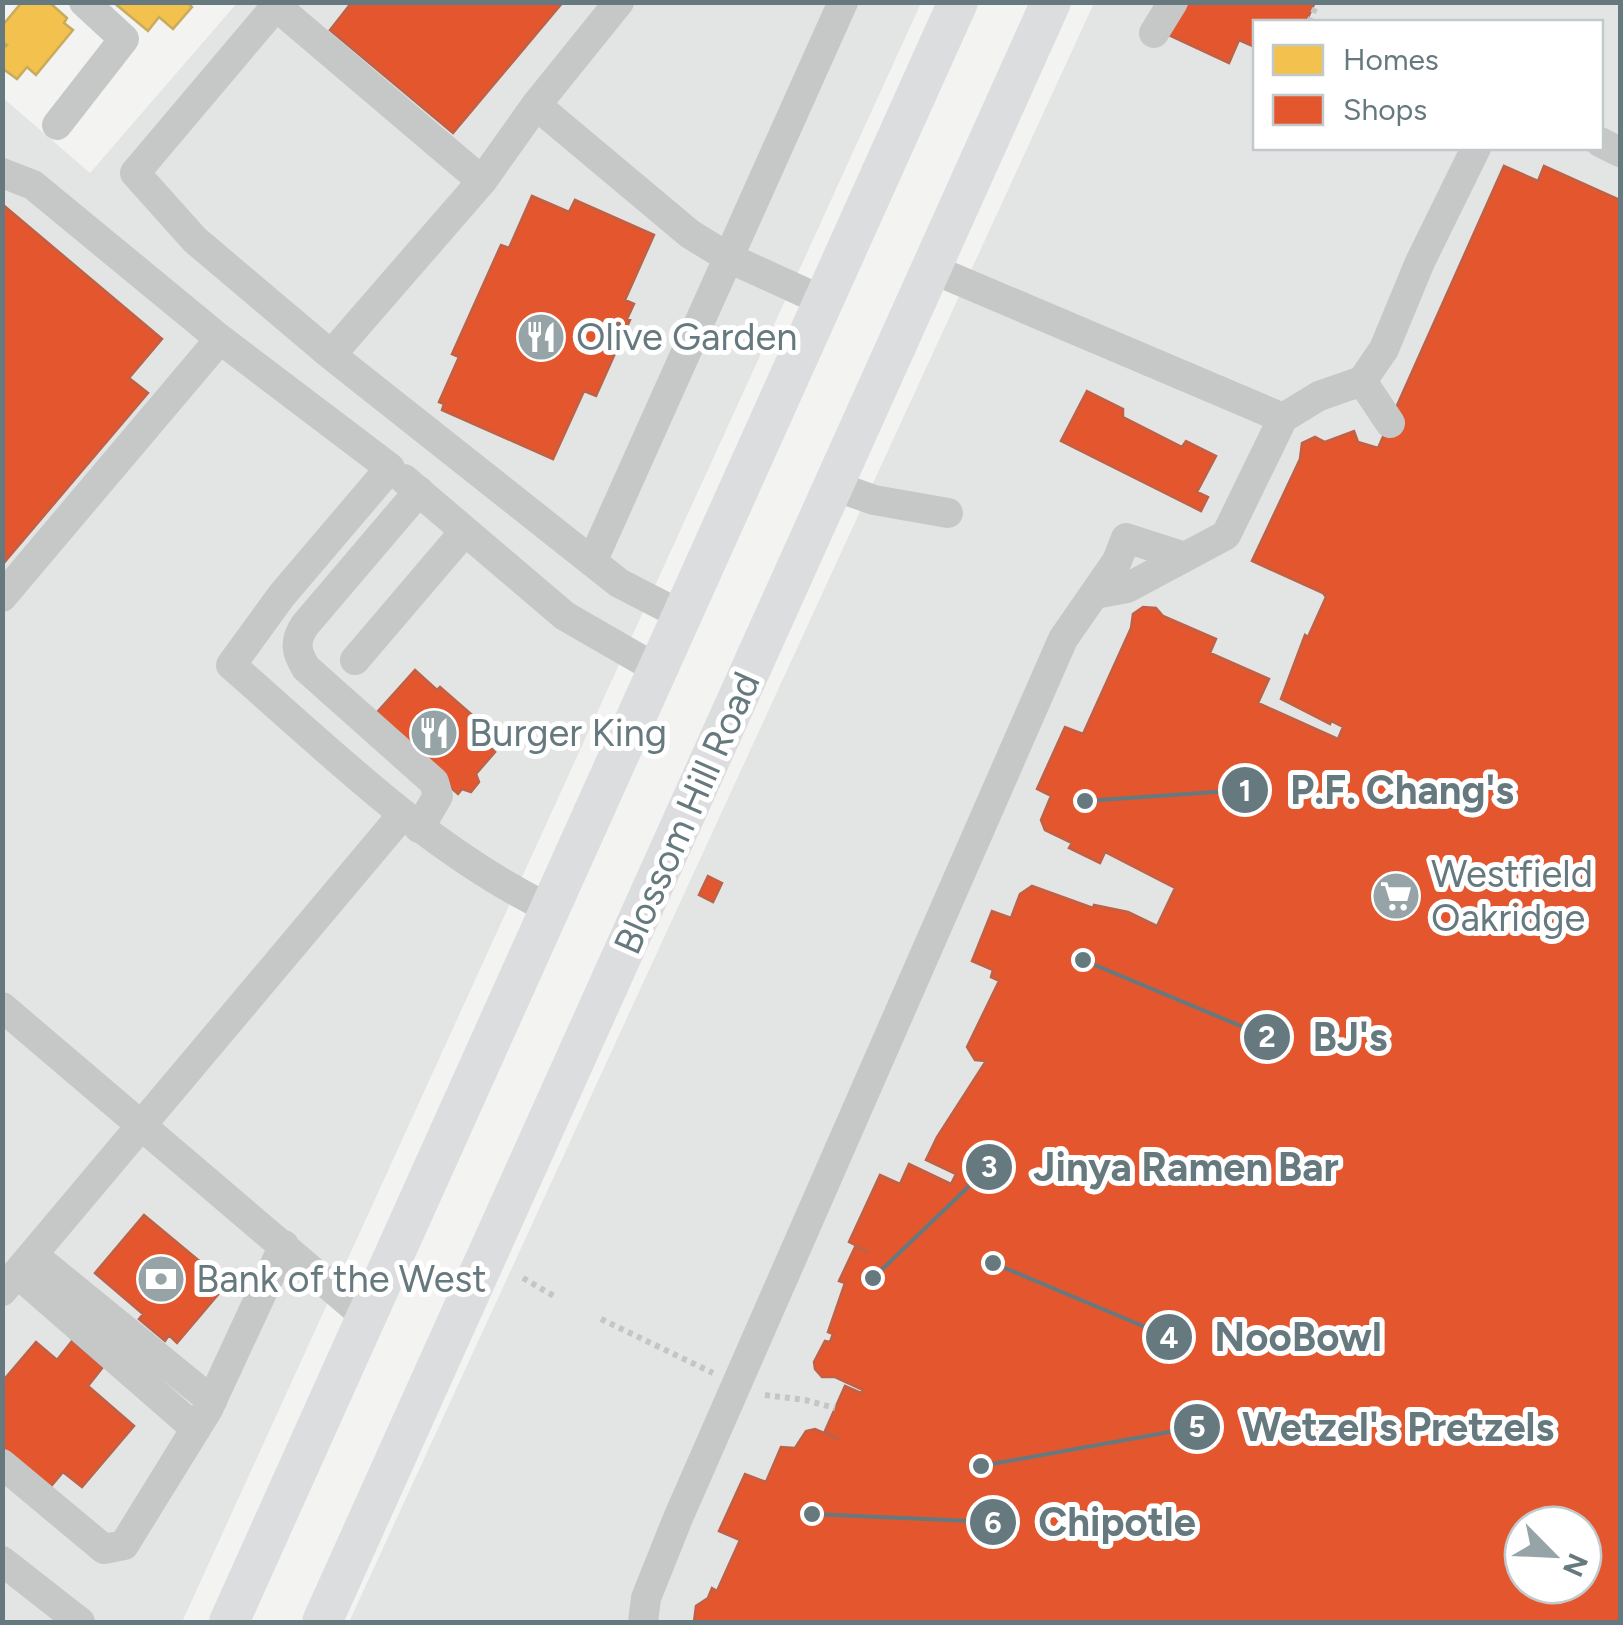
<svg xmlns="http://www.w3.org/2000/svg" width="1623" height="1625" viewBox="0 0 1623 1625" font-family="Figtree,sans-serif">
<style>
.built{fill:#e3e4e4;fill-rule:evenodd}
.homes{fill:#f2c14e;stroke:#c8ab5d;stroke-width:2.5}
.shops{fill:#e4572e;stroke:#be6146;stroke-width:2.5;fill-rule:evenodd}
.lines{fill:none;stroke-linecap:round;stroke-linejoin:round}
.path{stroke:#c4c5c6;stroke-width:6;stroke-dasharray:5 5;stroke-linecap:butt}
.minor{stroke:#c6c8c8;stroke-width:30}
.major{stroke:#dcddde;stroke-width:40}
.labels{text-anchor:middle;stroke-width:10;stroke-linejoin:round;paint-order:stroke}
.poi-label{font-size:38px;fill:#66797f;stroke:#fff;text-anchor:start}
.street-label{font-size:38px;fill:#66797f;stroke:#fff}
.leader{fill:none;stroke:#66797f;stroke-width:4}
.callout-dot{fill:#66797f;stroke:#fff;stroke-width:4}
.mark-label{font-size:30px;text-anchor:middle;font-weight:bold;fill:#fff}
.callout-label{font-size:40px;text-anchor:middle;font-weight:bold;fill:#66797f;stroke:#fff;stroke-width:10;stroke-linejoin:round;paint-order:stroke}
</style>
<rect width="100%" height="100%" fill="#f3f3f2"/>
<path class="built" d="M237,3H921L182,1622H3L2,97L90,173Z
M1094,3H1620V1622H349ZM1256,22H1600V148H1256ZM1523,1525H1583V1585H1523Z"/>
<path class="homes" d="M22,2H49L67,18L64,23L73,30L36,75L27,67L17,79L2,68V50L7,45L2,42V26Z
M113,2H187L192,7L173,29L159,17L148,31Z"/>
<path class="shops" d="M352,2H563L453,133L330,30Z
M1176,2H1315L1306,22H1256L1255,47L1239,40L1229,63L1162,32Z
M1504,166L1538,181L1544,166L1620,200V1622H694L696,1606L708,1598L712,1588L717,1591L740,1540L719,1531L745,1474L766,1482L781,1447L795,1448L806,1431L815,1429L840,1440L825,1431L845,1386L861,1393L863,1390L835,1377H822L815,1369L814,1362L825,1341L830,1342L833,1334L828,1332L845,1283L839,1281L855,1247L869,1252L849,1242L880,1175L900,1184L909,1164L951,1184L956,1174L926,1160L937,1137L986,1061L975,1060L967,1047L999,981L991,977L993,970L972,961L992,911L1011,918L1020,894L1032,886L1093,908L1094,905L1128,912L1157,926L1175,888L1105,852L1100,863L1069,848L1072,843L1045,830L1041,820L1051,796L1037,789L1065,727L1083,734L1131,628L1133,614L1143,607L1156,608L1163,616L1216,639L1210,653L1269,679L1258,703L1338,739L1343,727L1331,721L1330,724L1281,699L1305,635L1308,637L1326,597L1323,593L1252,561L1300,459L1302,443L1315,437L1325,442L1354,431L1358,442L1378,448ZM1523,1525H1583V1585H1523Z
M532,196L569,212L575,200L654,235L625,300L634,304L627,319L630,320L596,396L584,391L553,459L442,410L444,404L439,402L459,357L452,354L501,245L509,248Z
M2,204L162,339L129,378L148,393L2,565Z
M1087,391L1123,409V417L1182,447L1186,441L1216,456L1197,492L1208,497L1201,511L1061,441Z
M415,670L437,690L440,687L472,715L466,722L492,745L490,747L495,752L476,774L479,782L471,792L462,789L458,794L372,718Z
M708,876L722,883L713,902L699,895Z
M144,1215L227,1284L177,1343L169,1335L165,1341L139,1319L143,1314L95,1273Z
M72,1341L103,1367L88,1386L134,1426L82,1487L63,1472L47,1491L2,1453V1382L36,1342L57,1360Z"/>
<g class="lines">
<path class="path" d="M1309,22L1318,2
M523,1278L554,1296
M601,1319L713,1373
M765,1395L805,1400L835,1408"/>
<path class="minor" d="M1154,33L1173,2
M536,105L619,2
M57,125L124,39L84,2
M1600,142L1620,152
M2,173L33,185L220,339
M932,269L1283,418
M331,355L195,240L135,173L276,6L482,181
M1362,381L1390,423
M404,479L565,616L657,669
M834,486L874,500L948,513
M419,491L305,625C294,641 296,652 306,668L434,782L438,796L419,828
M592,562L843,2
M1095,594L1127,588L1226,535L1283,418L1319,396L1362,381L1384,349L1420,262L1476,148
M2,597L220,339L390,468L282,595L231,665C331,752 428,849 548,908
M681,615L619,583L331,355L482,181L536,105L690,234L729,258L823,301
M355,660L465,531
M2,1007L366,1317
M33,1255L212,1401
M17,1273L196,1429
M2,1291L403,814
M2,1464L104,1549L124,1545L208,1409L284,1245
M2,1561L80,1622
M643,1622L646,1598L678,1518L1063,639L1117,561L1126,538L1185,557"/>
<path class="major" d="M229,1622L958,2
M322,1622L1051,2"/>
</g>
<defs>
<g id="restaurant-disc" transform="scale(2.5)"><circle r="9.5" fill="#97a4a7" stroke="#fff"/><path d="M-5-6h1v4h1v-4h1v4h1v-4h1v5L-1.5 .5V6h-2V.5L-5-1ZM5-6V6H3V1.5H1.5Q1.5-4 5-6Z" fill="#fff"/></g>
<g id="supermarket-disc" transform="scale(2.5)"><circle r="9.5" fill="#97a4a7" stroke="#fff"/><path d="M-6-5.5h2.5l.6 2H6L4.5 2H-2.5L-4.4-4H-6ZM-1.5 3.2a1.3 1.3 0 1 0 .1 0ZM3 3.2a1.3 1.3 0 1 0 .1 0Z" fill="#fff"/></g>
<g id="bank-disc" transform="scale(2.5)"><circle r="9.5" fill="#97a4a7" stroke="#fff"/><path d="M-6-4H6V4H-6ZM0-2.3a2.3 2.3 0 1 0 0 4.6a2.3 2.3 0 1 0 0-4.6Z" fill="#fff"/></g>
</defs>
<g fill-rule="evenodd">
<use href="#restaurant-disc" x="541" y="337"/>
<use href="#restaurant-disc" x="434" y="733"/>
<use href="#supermarket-disc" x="1396" y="896"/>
<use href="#bank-disc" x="161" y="1279"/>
</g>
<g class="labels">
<g class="poi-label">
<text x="576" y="350">Olive Garden</text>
<text x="469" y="746">Burger King</text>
<text x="1431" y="887">Westfield<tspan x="1431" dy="44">Oakridge</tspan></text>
<text x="196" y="1292">Bank of the West</text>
</g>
<g class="street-label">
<text transform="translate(687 813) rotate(-66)" y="13">Blossom Hill Road</text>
</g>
</g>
<path class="leader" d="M1085 801L1245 790M1083 960L1267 1037M873 1278L989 1167M993 1263L1169 1337M981 1466L1197 1427M812 1514L993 1522"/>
<g class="callout-dot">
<circle cx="1085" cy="801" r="10"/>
<circle cx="1083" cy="960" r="10"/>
<circle cx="873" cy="1278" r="10"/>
<circle cx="993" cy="1263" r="10"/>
<circle cx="981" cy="1466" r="10"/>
<circle cx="812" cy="1514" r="10"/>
<circle cx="1245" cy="790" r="25"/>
<circle cx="1267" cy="1037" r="25"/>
<circle cx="989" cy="1167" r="25"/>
<circle cx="1169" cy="1337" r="25"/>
<circle cx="1197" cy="1427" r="25"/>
<circle cx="993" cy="1522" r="25"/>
</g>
<g class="mark-label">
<text x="1245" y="801">1</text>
<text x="1267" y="1047">2</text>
<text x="989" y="1177">3</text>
<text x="1169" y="1348">4</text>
<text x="1197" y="1437">5</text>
<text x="993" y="1533">6</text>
</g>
<g class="callout-label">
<text x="1402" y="804">P.F. Chang's</text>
<text x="1350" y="1051">BJ's</text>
<text x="1186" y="1181">Jinya Ramen Bar</text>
<text x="1298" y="1351">NooBowl</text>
<text x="1398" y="1441">Wetzel's Pretzels</text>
<text x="1117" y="1536">Chipotle</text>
</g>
<rect width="1623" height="1625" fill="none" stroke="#66797f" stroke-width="10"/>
<rect x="1253" y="20" width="350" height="130" fill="#ffffff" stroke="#c2c9cc" stroke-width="2.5"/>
<rect x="1273" y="45" width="50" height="30" fill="#f2c14e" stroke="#c2c9cc" stroke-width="2.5"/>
<text x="1343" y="70" font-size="30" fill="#66797f">Homes</text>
<rect x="1273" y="95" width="50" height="30" fill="#e4572e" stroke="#c2c9cc" stroke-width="2.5"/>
<text x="1343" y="120" font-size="30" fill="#66797f">Shops</text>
<g transform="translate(1553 1555) rotate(114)"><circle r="48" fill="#ffffff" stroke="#c2c9cc" stroke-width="2.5"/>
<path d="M0-8L18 38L0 25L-18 38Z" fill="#97a4a7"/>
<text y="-15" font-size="28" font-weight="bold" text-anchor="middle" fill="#66797f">N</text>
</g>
</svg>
